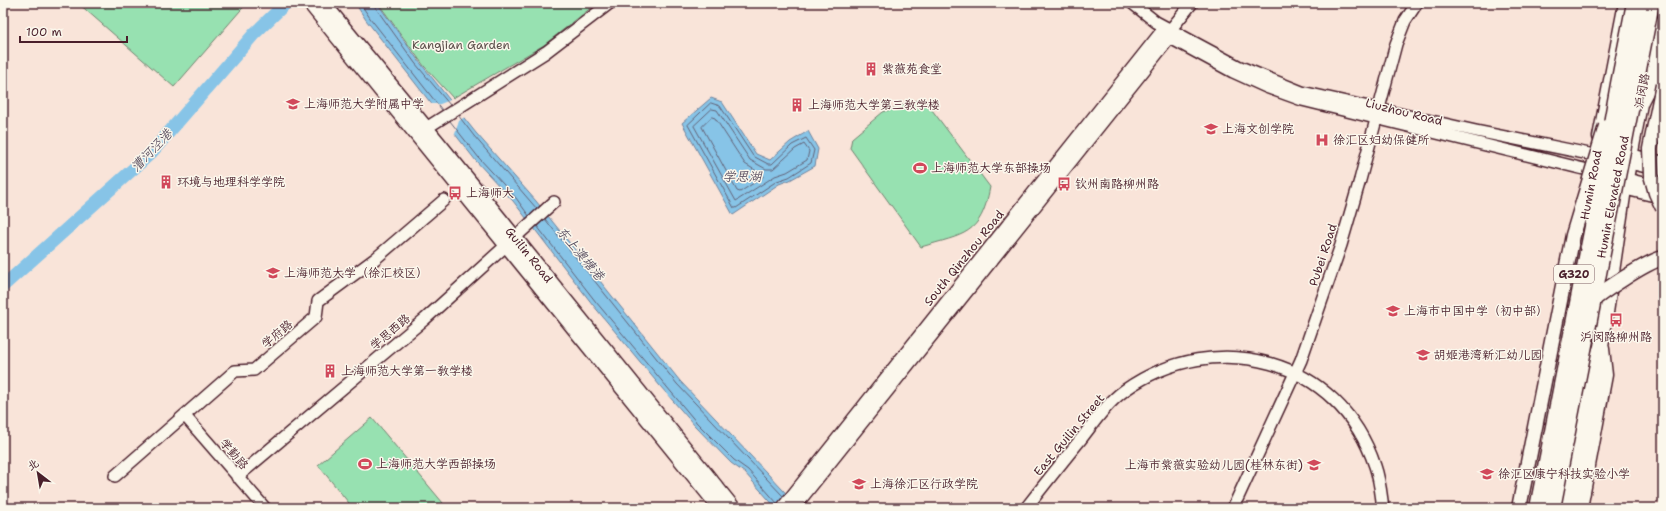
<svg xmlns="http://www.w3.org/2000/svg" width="1666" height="511" viewBox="0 0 1666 511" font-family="'Shantell Sans','LXGW WenKai TC',sans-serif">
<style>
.green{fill:#97e1b1;stroke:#70806e}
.water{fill:#87c4e7;stroke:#6f829c}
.pier{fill:#f9e4d9}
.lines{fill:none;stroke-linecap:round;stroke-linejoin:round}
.shore{stroke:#626176;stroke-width:1}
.river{stroke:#87c4e7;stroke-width:13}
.minor-casing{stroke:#4a1f2b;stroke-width:14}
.major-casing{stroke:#4a1f2b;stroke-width:17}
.highway-casing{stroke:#4a1f2b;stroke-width:19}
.minor{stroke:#fbf7ec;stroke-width:11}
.major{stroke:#fbf7ec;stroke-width:14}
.highway{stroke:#fbf7ec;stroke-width:16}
.major-bridge-casing{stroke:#4a1f2b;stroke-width:17;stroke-linecap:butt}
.highway-bridge-casing{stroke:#4a1f2b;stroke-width:19;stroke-linecap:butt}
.major-bridge{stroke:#fbf7ec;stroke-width:14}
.highway-bridge{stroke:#fbf7ec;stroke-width:16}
.labels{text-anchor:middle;stroke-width:3;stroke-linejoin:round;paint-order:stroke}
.shield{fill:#fbf7ec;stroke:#7f6065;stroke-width:1}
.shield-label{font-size:11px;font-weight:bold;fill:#4a1f2b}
.park-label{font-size:12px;fill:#5d504c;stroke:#fbf7ec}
.poi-label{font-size:12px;fill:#4a1f2b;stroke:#fbf7ec;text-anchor:start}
.street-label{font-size:12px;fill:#4a1f2b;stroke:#fbf7ec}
.water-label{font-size:13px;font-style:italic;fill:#5c5163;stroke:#fbf7ec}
</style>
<rect width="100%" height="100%" fill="#f9e4d9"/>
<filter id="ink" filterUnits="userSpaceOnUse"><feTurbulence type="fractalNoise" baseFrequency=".025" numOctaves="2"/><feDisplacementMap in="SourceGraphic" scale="8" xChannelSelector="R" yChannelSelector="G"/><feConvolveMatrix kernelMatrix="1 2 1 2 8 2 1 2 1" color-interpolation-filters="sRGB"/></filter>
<g filter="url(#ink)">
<path class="green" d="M78,3H247L174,87Z
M378,3H597L544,45L453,98L424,66Z
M923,98L990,187C981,236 964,234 921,247L850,148L852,138L883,112Z
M372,418L443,503L437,508H353L318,465Z"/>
<path class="water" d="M355,3H377L418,60L476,133L536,201L680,381L783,490L798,508H776L745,473L731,463L695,426L660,386L593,305L513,201L476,161L366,20Z
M711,98L722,102L756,154L770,160L790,142L808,131L818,149L815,166L790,180L779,184L733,215L682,123Z"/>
<path class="pier" d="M453,99L466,116L459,121L454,136L427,101L431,104H440Z"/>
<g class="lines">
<path class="shore" d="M360,3L370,18L442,110
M374,3L375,7L415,63L450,105
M711,103L720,106L753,156L768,164H772L792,145L806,138L814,150L811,163L789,177L777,181L736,208H734L688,125Z
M712,109L717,110L750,160L766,169H773L795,149L804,144L809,151L807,160L787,172L775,176L736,201L694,126Z
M458,115L474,136L537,209
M712,117L715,118L745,164L763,175V177L740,192L737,191L702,127Z
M450,121L479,158L516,198L529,216
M545,219L677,384L783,496
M537,226L596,302L697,423L734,460L748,470L777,503"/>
<path class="river" d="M3,286L151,153L254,34L286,3"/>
<g class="minor-casing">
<path id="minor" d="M1132,3L1156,22L1238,66L1302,92L1476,131L1604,157
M1163,34L1233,72L1266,87L1302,100L1600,173
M420,132L546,52L610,3
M1623,153L1663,162
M1621,161L1663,171
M1619,177L1663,188
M1617,187L1663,198
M185,416L265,508
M115,476L235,371L254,370L316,317L318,301L375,259L444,200
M237,477L425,319L554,202
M782,508L1161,32L1171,29
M794,508L1169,39L1171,29L1192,3
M1026,508C1044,485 1062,462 1081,439C1094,422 1107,403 1125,390C1216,326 1339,358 1375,466C1380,480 1381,494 1383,508
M1233,508L1301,360L1341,245L1360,180L1396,44L1405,21L1417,3"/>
</g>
<g class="major-casing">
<path id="major" d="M310,3L720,508
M323,3L443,149L733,508
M1600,137L1626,3
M1575,304L1576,299L1573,279L1586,208
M1542,416L1544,409L1561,367
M1566,508L1591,374L1601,347L1624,189L1659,3
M1580,508L1605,375L1602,349"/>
</g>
<g class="highway-casing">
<path id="highway" d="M1640,101L1654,74L1663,32"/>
</g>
<use href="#minor" class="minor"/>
<use href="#major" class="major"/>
<use href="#highway" class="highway"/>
<g class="major-bridge-casing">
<path id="major-bridge" d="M1663,85L1650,149L1651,175L1656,193L1663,208
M1587,305C1600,293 1646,262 1663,258
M1519,508L1573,235L1606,126"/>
</g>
<g class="highway-bridge-casing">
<path id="highway-bridge" d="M1538,508L1600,191L1619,84L1635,3
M1552,508L1651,3"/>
</g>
<use href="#major-bridge" class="major-bridge"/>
<use href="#highway-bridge" class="highway-bridge"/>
</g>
</g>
<defs>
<g id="building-bare" transform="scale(1.08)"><path d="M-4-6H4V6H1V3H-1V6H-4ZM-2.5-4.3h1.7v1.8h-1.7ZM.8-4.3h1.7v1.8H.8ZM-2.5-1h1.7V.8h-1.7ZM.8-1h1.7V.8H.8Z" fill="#d1495b" stroke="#fbf7ec" stroke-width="2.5" paint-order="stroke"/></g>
<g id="school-bare" transform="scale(1.08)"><path d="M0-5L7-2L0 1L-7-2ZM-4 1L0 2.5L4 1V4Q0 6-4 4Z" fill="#d1495b" stroke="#fbf7ec" stroke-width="2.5" paint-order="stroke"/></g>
<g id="hospital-bare" transform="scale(1.08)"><path d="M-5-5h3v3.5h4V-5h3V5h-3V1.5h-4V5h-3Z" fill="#d1495b" stroke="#fbf7ec" stroke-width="2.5" paint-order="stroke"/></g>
<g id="stadium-bare" transform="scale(1.08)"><path d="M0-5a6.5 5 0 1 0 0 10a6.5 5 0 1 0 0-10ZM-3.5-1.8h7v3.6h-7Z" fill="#d1495b" stroke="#fbf7ec" stroke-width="2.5" paint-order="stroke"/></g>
<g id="bus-bare" transform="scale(1.08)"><path d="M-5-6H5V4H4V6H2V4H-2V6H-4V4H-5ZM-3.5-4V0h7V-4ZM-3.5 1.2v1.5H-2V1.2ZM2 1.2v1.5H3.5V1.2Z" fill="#d1495b" stroke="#fbf7ec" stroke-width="2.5" paint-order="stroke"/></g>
<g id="university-bare" transform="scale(1.08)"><path d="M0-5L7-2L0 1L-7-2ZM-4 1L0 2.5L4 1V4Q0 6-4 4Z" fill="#d1495b" stroke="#fbf7ec" stroke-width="2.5" paint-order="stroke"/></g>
</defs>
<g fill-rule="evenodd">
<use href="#building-bare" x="871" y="69"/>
<use href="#school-bare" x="293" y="104"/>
<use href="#building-bare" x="797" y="105"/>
<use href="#school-bare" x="1211" y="129"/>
<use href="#hospital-bare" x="1322" y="140"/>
<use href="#stadium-bare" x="920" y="168"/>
<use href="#building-bare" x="166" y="182"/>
<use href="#bus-bare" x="1064" y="184"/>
<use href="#bus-bare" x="455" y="193"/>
<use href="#university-bare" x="273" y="273"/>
<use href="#school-bare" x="1393" y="311"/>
<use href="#bus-bare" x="1616" y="320"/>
<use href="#school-bare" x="1423" y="355"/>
<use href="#building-bare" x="330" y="371"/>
<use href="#stadium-bare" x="365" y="464"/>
<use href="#school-bare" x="1314" y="465"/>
<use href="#school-bare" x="1487" y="474"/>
<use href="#school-bare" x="859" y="484"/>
</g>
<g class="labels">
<rect class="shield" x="1554" y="265" width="40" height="18" rx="3"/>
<g class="shield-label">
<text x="1574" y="278">G320</text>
</g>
<g class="park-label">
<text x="461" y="49">Kangjian Garden</text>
</g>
<g class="poi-label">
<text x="882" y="73">紫薇苑食堂</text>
<text x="304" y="108">上海师范大学附属中学</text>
<text x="808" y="109">上海师范大学第三教学楼</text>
<text x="1222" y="133">上海文创学院</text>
<text x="1333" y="144">徐汇区妇幼保健所</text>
<text x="931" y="172">上海师范大学东部操场</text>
<text x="177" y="186">环境与地理科学学院</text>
<text x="1075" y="188">钦州南路柳州路</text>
<text x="466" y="197">上海师大</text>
<text x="284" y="277">上海师范大学（徐汇校区）</text>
<text x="1404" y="315">上海市中国中学（初中部）</text>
<text x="1616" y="341" text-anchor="middle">沪闵路柳州路</text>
<text x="1434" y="359">胡姬港湾新汇幼儿园</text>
<text x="341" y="375">上海师范大学第一教学楼</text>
<text x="376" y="468">上海师范大学西部操场</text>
<text x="1303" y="469" text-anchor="end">上海市紫薇实验幼儿园(桂林东街)</text>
<text x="1498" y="478">徐汇区康宁科技实验小学</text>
<text x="870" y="488">上海徐汇区行政学院</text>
</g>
<g class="street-label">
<text transform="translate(1642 91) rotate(-79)" y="4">沪闵路</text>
<text transform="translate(1404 112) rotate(14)" y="4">Liuzhou Road</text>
<text transform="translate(1591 185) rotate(-79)" y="4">Humin Road</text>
<text transform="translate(1613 197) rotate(-79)" y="4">Humin Elevated Road</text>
<text transform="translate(529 255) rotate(51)" y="4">Guilin Road</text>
<text transform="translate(1323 255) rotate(-72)" y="4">Pubei Road</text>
<text transform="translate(964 258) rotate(-51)" y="4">South Qinzhou Road</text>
<text transform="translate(390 332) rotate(-40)" y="4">学思西路</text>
<text transform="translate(277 334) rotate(-40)" y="4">学府路</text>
<text transform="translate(1069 435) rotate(-50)" y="4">East Guilin Street</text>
<text transform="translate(234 454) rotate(49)" y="4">学勤路</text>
</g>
<g class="water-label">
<text transform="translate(151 150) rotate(-46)" y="5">漕河泾港</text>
<text x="742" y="181">学思湖</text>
<text transform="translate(581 253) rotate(50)" y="5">东上澳塘港</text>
</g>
</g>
<rect width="1666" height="511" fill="none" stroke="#fbf7ec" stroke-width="16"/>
<rect x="8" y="8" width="1650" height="495" fill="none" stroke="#4a1f2b" stroke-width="1.5" filter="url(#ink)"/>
<g transform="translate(38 473) rotate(329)" stroke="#fbf7ec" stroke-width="3" paint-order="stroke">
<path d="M0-3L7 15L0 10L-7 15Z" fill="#4a1f2b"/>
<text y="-6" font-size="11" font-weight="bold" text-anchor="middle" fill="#4a1f2b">北</text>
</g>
<path d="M20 36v6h107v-6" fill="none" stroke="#4a1f2b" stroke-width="2"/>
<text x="26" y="36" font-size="12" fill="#4a1f2b" stroke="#fbf7ec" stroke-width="3" paint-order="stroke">100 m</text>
</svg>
